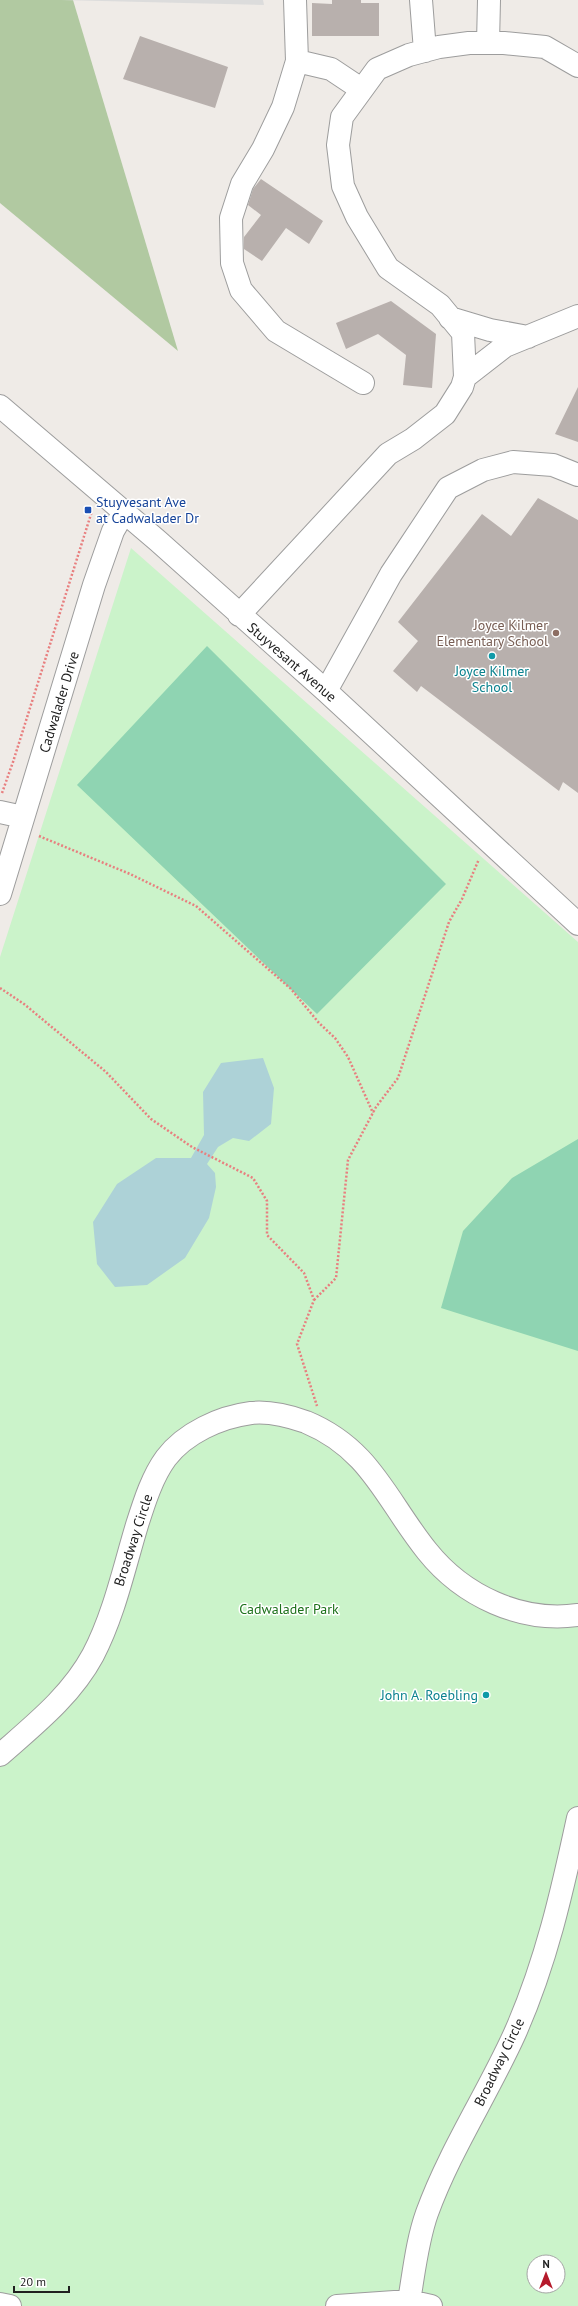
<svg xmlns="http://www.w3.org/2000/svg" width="578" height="2306" viewBox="0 0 578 2306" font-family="'PT Sans',sans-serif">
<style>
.forest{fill:#b1c9a1}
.park{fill:#cbf3ca;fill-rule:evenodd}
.pitch{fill:#8fd4b2}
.parking{fill:#dcdcdc}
.water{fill:#add2d7}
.building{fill:#b8b0ad}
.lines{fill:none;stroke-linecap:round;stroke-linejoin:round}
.minor-casing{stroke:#9d9d9d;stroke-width:24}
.path{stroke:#e87f7f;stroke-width:2.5;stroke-dasharray:2 2;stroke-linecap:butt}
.minor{stroke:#fff;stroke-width:22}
.transit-dot{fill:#1a4fb4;stroke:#fff;stroke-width:1.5}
.education-dot{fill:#8d6e63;stroke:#fff;stroke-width:1.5}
.culture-dot{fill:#0f9aa8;stroke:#fff;stroke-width:1.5}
.labels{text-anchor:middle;stroke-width:3;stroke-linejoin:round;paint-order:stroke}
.transit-label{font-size:14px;fill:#164399;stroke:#fff;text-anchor:start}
.education-label{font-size:14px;fill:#785e54;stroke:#fff;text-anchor:end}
.street-label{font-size:14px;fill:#202020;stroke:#fff}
.culture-label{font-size:14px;fill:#0d838f;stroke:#fff}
.park-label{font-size:14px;fill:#1c711a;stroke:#fff}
</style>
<rect width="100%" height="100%" fill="#efebe7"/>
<path class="forest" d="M0,0H73L178,351L0,203Z"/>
<path class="park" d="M131,548L578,942V2306H0V957ZM534,2262H558V2286H534Z"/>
<path class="pitch" d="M207,646L446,884L317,1014L77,785Z
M578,1139V1351L441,1308L463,1231L512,1178Z"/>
<path class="parking" d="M61,0H263L264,5Z"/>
<path class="water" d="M263,1058L274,1088L271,1124L249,1141L233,1138L218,1147L207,1164L215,1173L216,1187L209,1218L185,1258L147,1285L115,1287L97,1264L93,1222L117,1184L156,1158H191L204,1135L203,1092L221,1063Z"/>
<path class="building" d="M332,0H361V3H379V36H312V3L332,4Z
M140,36L228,67L215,108L123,79Z
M261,179L323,221L309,244L286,228L262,261L244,249V237L261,215L248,205L253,189Z
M391,301L436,334L432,388L403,385L406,355L378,334L346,349L336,323Z
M578,387V442L555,434Z
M538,498L578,520V793L563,782L559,791L421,686L417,692L393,671L418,641L398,622L482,514L511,536Z"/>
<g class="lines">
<g class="minor-casing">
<path id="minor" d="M295,0L297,61
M421,0L425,51
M488,43L489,0
M361,89L331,69L297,61L283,107L263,149L242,184L231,218L232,263L241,290L276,331L363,383
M450,318L490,330L528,337
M465,377L505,346L578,316
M0,406L158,541L326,691L578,924
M239,615L388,454L413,439L445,414L462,387L465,377L463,333L440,305L388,268L357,217L343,186L338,145L342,117L377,69L409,55L439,47L469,43H504L545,47L578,66
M326,691L391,574L448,488L483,470L513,462L553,465L578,475
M0,812L23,817
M0,894L94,585L113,531L124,512
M0,1755C34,1725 71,1696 93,1655C114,1615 124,1568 137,1525C144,1503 152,1477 166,1458C185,1433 220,1417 251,1413C269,1411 289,1416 306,1422C371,1449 386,1500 427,1551C463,1596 521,1623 578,1615
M409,2301C414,2272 417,2241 427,2213C450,2150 488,2093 515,2033C546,1963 562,1892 578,1818
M0,2304L10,2306
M337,2306L409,2301L431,2306"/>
</g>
<path class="path" d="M2,793L13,762L92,511
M39,836L130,874L196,906L291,989L319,1023L335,1038L348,1057L373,1113
M0,988L24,1004L106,1072L151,1119L192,1147L253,1178L267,1201V1235L304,1273L314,1300L297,1344L317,1406
M314,1300L336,1278L348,1160L376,1107L398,1078L449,922L462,899L479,859"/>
<use href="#minor" class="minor"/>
</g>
<rect class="transit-dot" x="84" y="506" width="8" height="8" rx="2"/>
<circle class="education-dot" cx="556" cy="633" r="4"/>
<g class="culture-dot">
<circle cx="492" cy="656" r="4"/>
<circle cx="486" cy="1695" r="4"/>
</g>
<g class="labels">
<g class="transit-label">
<text x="96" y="507">Stuyvesant Ave<tspan x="96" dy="16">at Cadwalader Dr</tspan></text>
</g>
<g class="education-label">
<text x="548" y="630">Joyce Kilmer<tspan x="548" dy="16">Elementary School</tspan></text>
</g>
<g class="street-label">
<text transform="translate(292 662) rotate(41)" y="5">Stuyvesant Avenue</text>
<text transform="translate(59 702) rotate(-73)" y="5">Cadwalader Drive</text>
<text transform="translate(133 1540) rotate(-72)" y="5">Broadway Circle</text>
<text transform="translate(499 2062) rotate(-64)" y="5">Broadway Circle</text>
</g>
<g class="culture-label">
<text x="492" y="676">Joyce Kilmer<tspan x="492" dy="16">School</tspan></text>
<text x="478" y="1700" text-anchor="end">John A. Roebling</text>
</g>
<g class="park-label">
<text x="289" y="1614">Cadwalader Park</text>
</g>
</g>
<g transform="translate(546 2274)"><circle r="19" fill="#ffffff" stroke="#a6a6a6"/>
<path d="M0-3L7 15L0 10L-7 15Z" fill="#b51a2b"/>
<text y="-6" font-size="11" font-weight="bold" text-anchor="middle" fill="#202020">N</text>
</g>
<path d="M14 2286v6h55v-6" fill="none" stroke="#202020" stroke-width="2"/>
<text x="20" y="2286" font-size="12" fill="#202020" stroke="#ffffff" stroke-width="3" paint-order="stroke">20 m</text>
</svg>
